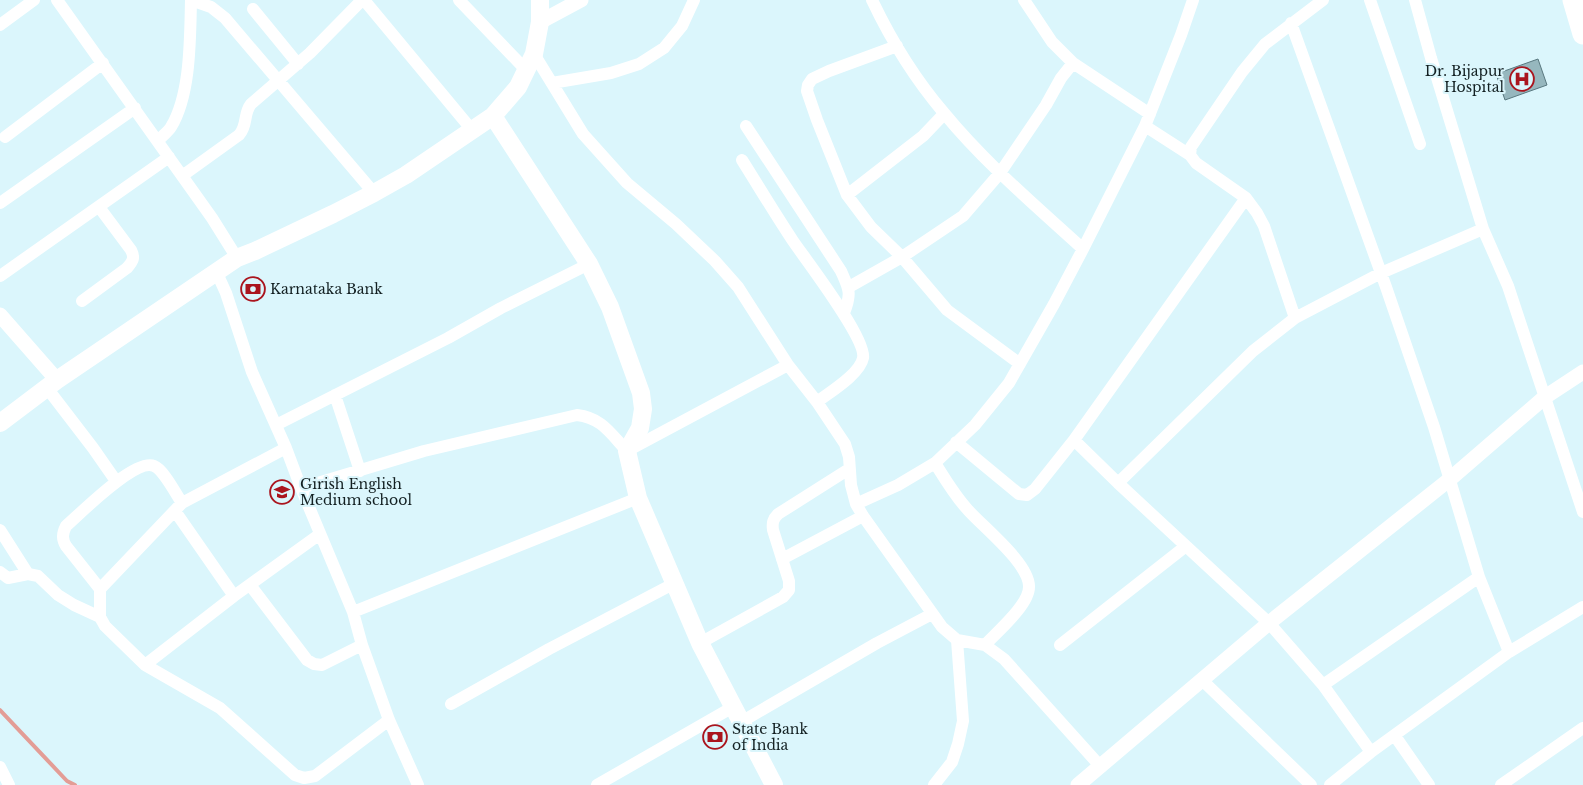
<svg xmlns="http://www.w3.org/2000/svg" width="1583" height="785" viewBox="0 0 1583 785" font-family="'Libre Baskerville',serif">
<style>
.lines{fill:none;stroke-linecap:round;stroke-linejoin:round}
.stream{stroke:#e39d96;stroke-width:4}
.building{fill:#96b7be;stroke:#5a7980}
.minor{stroke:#fff;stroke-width:12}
.tertiary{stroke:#fff;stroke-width:15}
.secondary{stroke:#fff;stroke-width:18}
.trunk{stroke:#fff;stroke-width:21}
.labels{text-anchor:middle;stroke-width:4;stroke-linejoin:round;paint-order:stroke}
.poi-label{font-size:14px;fill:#132022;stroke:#dbf6fc;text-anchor:start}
</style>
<rect width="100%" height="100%" fill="#dbf6fc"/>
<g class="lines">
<path class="stream" d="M0,710L67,781L75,785"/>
</g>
<path class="building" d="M1538,59L1547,85L1505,100L1496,74Z"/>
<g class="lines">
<path class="minor" d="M57,0L212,218L237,258
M191,0L211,7L225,18L374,193
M364,0L472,130
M459,0L527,71
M872,0C891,40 915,79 944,113C985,163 1036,206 1083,249
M1024,0L1052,42L1073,63L1150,114
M1370,0L1420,144
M1415,0L1431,58L1483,229L1508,286L1583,512
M253,9L298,64
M1291,23L1386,287L1434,427L1479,577
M0,25L34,0
M897,46L829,71L812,79L808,85L807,91L817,120L847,195L871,227L902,257L947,310L1020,364
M534,54L583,134L627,183L676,224L715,261L738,287L788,365L817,402L845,444L849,457L851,485L856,504L863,516L942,627L957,640L985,645L1004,659L1101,767
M552,83L611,73L639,64L664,48L682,26L694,0
M746,126L841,271C849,289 852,293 844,313
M1145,126L1190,155
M5,137L103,63
M158,141C162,136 168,132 171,127C191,94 190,38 191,0
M742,160C759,187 775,214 793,241C806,260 867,339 863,358C860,374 830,392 817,402
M182,176L239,135C248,125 243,114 251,104L310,53L362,0
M847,195L923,136L944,114
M0,203L135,108
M216,271L226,293L252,372L286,448L301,488L353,612L362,645L389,720L418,785
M0,276L169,157
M849,287L902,257L963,216L1000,173L1046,105L1061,78L1073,63
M82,301L127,268C133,261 135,258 131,250L99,207
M1295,318L1264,226L1257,213L1246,198L1196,163L1190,155L1191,147L1242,72L1265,44L1323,0
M47,388L93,448L116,481
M335,395L360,471
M276,425L448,338L501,308L589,264
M1074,440L1118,483L1269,623L1323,685
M956,442L1019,494L1027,495L1035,489L1074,440L1246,198
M935,463C945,479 955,496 968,510C983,527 1030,564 1029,587C1029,605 997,632 985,645
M1118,483L1253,351L1295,318L1381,273L1483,229
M301,488L424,451L577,415C602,418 610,433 627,451L788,365
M182,503C176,494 163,469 154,466C135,458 81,513 66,526C62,534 62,539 66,546L100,589V617L105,626L145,665L220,708L295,775L304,778L315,776L389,720
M856,504L898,485L935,463L975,425L1009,383L1054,304L1083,249L1145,126L1181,35L1193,0
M175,511L234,596
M0,530L28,574
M782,559L863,516
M0,572L8,578L28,574L38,576L58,595L74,605L100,617
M250,585L307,660L314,664L322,665L362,645
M100,589L182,503L286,448
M353,612L638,498
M700,643L783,597L789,590V581L773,530C772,523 773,519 778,514L849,469
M1060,645L1186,546
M145,665L234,596L320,534
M1202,680L1311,785
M451,704L549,649L675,583
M741,722L877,643L932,614
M1395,736L1429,785
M1371,752L1323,685L1479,577L1509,652
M0,767L9,785
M597,785L733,707
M934,785L952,762L958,744L963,721L957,640
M1330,785L1371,752L1509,652L1583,607
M1501,785L1583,728"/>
<path class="tertiary" d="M540,22L581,0
M0,315L57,380
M1078,785L1269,623L1450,479L1545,397L1583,372"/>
<path class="secondary" d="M493,116L589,264L610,307L641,393L643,409L640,428L627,451L638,498L700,643L774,785
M0,423L57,380L237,258L255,251L333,214L374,193L406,175L493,116L518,87L534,54L540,22V0"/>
<path class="trunk" d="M1573,0L1583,34"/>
</g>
<defs>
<g id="hospital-ring" transform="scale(1.25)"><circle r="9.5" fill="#dbf6fc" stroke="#aa151e" stroke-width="1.5"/><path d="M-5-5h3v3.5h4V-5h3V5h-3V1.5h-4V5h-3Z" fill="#aa151e"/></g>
<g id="bank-ring" transform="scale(1.25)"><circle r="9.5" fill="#dbf6fc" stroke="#aa151e" stroke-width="1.5"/><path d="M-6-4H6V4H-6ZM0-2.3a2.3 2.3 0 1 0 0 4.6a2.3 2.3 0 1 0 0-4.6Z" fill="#aa151e"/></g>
<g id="school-ring" transform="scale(1.25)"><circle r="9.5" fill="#dbf6fc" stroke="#aa151e" stroke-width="1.5"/><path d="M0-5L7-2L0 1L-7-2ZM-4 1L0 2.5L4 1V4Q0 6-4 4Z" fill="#aa151e"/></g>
</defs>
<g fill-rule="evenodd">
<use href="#hospital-ring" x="1522" y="79"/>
<use href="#bank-ring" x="253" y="289"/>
<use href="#school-ring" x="282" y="492"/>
<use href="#bank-ring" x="715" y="737"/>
</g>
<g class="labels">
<g class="poi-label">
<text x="1504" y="76" text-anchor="end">Dr. Bijapur<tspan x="1504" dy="16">Hospital</tspan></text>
<text x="270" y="294">Karnataka Bank</text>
<text x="300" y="489">Girish English<tspan x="300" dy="16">Medium school</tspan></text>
<text x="732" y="734">State Bank<tspan x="732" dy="16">of India</tspan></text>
</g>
</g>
</svg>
